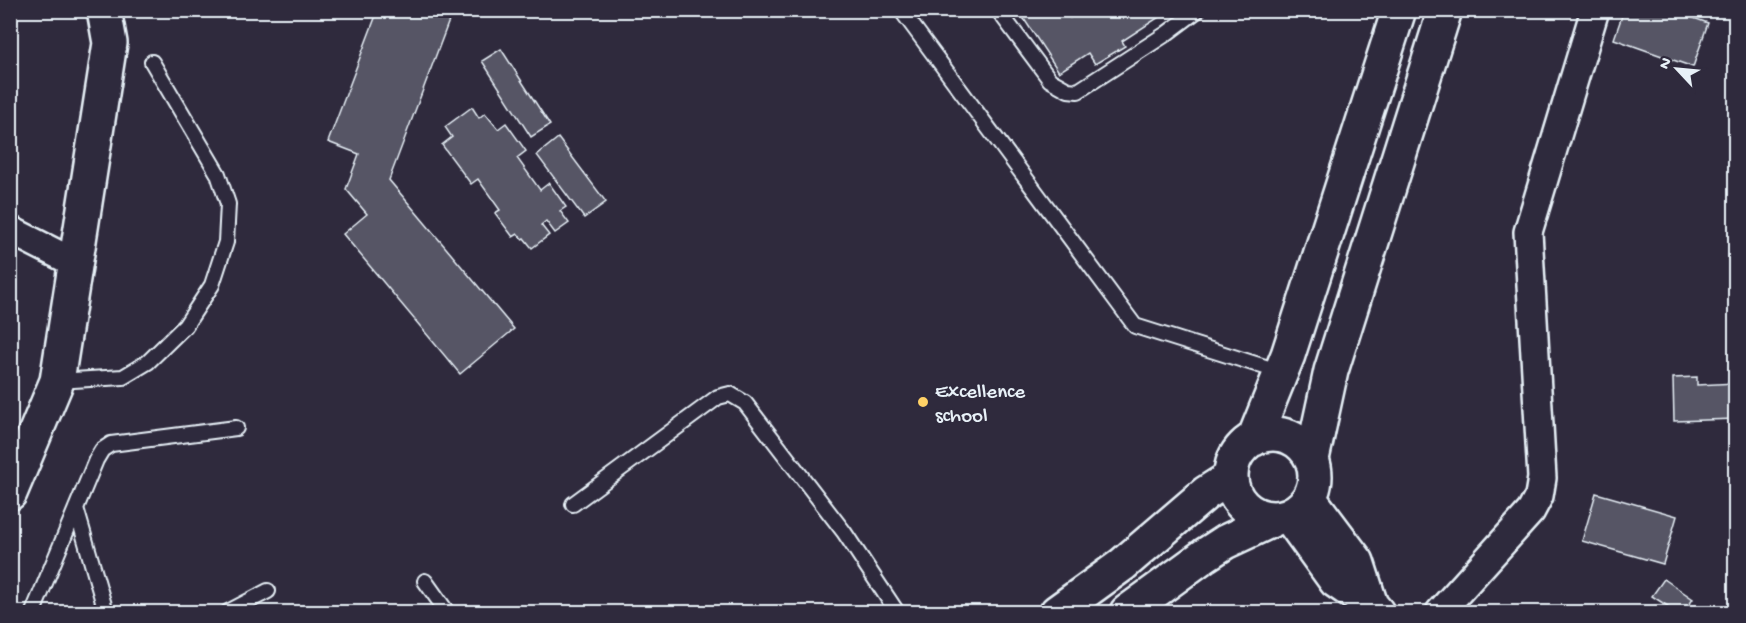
<svg xmlns="http://www.w3.org/2000/svg" width="1746" height="623" viewBox="0 0 1746 623" font-family="'Gochi Hand',sans-serif">
<style>
.building{fill:#575565;stroke:#e8f1f8;stroke-width:1.5}
.lines{fill:none;stroke-linecap:round;stroke-linejoin:round}
.service-casing{stroke:#e8f1f8;stroke-width:18}
.minor-casing{stroke:#e8f1f8;stroke-width:32}
.tertiary-casing{stroke:#e8f1f8;stroke-width:38}
.secondary-casing{stroke:#e8f1f8;stroke-width:38}
.service{stroke:#2f2a3d;stroke-width:14}
.minor{stroke:#2f2a3d;stroke-width:27}
.tertiary{stroke:#2f2a3d;stroke-width:33}
.secondary{stroke:#2f2a3d;stroke-width:33}
.poi-dot{fill:#ffd166;stroke:#2f2a3d;stroke-width:2}
.labels{text-anchor:middle;stroke-width:4.5;stroke-linejoin:round;paint-order:stroke}
.poi-label{font-size:21px;fill:#e8f1f8;stroke:#2f2a3d;text-anchor:start}
</style>
<rect width="100%" height="100%" fill="#2f2a3d"/>
<filter id="ink" filterUnits="userSpaceOnUse"><feTurbulence type="fractalNoise" baseFrequency=".0167" numOctaves="2"/><feDisplacementMap in="SourceGraphic" scale="12" xChannelSelector="R" yChannelSelector="G"/><feConvolveMatrix kernelMatrix="1 2 1 2 8 2 1 2 1" color-interpolation-filters="sRGB"/></filter>
<g filter="url(#ink)">
<path class="building" d="M378,10H453L389,180L514,329L460,374L343,234L367,214L346,189L359,154L328,142Z
M1018,10H1065L1070,18L1082,10H1170L1122,41L1125,46L1095,64L1088,53L1059,72Z
M1624,10H1671L1708,23L1693,67L1614,39Z
M501,49L550,125L531,137L482,61Z
M472,107L479,118L485,113L498,129L506,123L526,151L517,158L540,190L549,183L566,207L560,211L569,223L555,233L546,221L541,225L549,235L532,248L524,238L522,239L518,234L513,237L495,213L500,210L478,179L471,184L442,145L452,137L445,127Z
M558,138L606,202L584,218L537,155Z
M1697,377V385L1736,383V419L1674,421L1673,378Z
M1596,493L1677,516L1663,564L1582,541Z
M1664,579L1693,599L1689,605L1700,612H1665L1669,607L1652,596Z"/>
<g class="lines">
<g class="service-casing">
<path id="service" d="M901,10L1135,326L1281,372
M998,10L1050,80L1068,90L1078,91L1166,34L1198,10
M57,381L123,377L148,362L185,326L212,285L226,242L228,204L218,174L152,62
M573,504L718,397L730,394L745,403L844,532L897,612
M76,508L106,612
M425,581L447,612
M33,612L96,460L102,450L111,444L236,428
M228,612L268,591"/>
</g>
<g class="minor-casing">
<path id="minor" d="M10,230L75,263
M1440,612L1531,511L1539,496L1542,478L1528,232L1595,10"/>
</g>
<g class="tertiary-casing">
<path id="tertiary" d="M10,493L57,381L110,43L104,10"/>
</g>
<g class="secondary-casing">
<path id="secondary" d="M1231 476a42 42 0 1 1 84 0a42 42 0 1 1-84 0Z
M1254,439L1288,355L1399,10
M1312,459L1331,371L1445,10
M1309,498L1357,562L1371,605
M1289,516L1336,581L1371,605L1377,612
M1057,612L1122,565L1206,493L1231,477
M1127,612L1205,555L1225,542L1274,519"/>
</g>
<use href="#service" class="service"/>
<use href="#minor" class="minor"/>
<use href="#tertiary" class="tertiary"/>
<use href="#secondary" class="secondary"/>
</g>
</g>
<circle class="poi-dot" cx="923" cy="402" r="6"/>
<g class="labels">
<g class="poi-label">
<text x="935" y="397">Excellence<tspan x="935" dy="24">school</tspan></text>
</g>
</g>
<rect width="1746" height="623" fill="none" stroke="#2f2a3d" stroke-width="36"/>
<rect x="18" y="18" width="1710" height="587" fill="none" stroke="#e8f1f8" stroke-width="2" filter="url(#ink)"/>
<g transform="translate(1677 69) rotate(296)" stroke="#2f2a3d" stroke-width="4.5" paint-order="stroke">
<path d="M0-4.5L10 22L0 15L-10 22Z" fill="#e8f1f8"/>
<text y="-9" font-size="16" font-weight="bold" text-anchor="middle" fill="#e8f1f8">N</text>
</g>
</svg>
